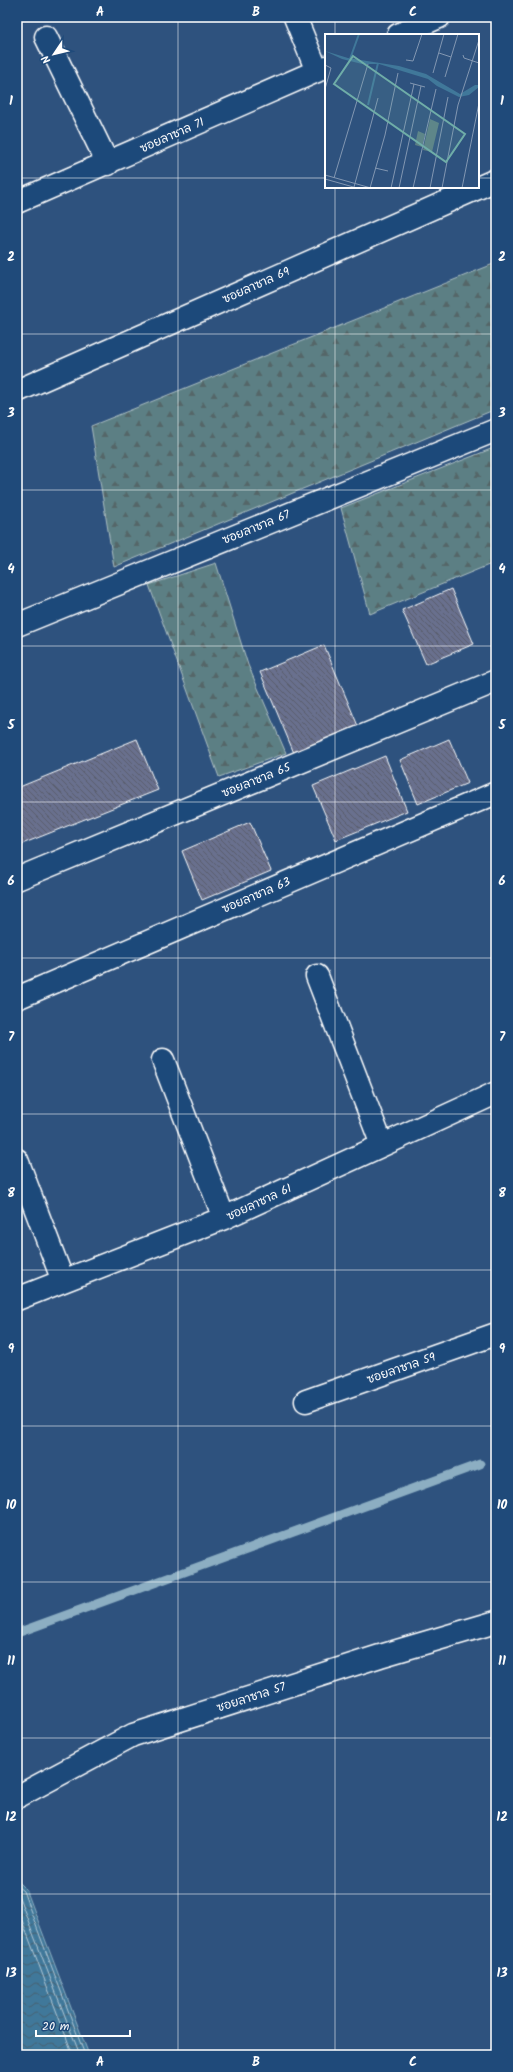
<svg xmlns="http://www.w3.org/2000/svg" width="513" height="2072" viewBox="0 0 513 2072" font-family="Kalam,'Playpen Sans Thai',sans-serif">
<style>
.forest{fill:url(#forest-firs);stroke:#adbfc2}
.water{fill:url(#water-waves);stroke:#8caec2}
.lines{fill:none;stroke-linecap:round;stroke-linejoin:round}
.shore{stroke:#b3c9d7;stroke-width:1}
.stream{stroke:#8caec2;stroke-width:9}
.building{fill:url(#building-back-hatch);stroke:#fff}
.street-casing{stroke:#fff;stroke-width:25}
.street{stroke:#1f4a7a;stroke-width:22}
.grid{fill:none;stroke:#fff;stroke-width:1;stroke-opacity:0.55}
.labels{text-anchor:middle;stroke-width:4;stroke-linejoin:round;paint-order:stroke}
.street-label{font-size:12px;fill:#fff;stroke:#1f4a7a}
.inset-river{fill:none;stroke:#40789a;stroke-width:2}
.inset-road{fill:none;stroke:#8297b2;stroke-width:1}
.view{fill:#6fada8;fill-opacity:0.15;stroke:#6fada8;stroke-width:2}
.inset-edge{fill:none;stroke:#fff;stroke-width:2}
.neatline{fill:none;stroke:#fff;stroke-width:1.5}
.grid-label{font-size:13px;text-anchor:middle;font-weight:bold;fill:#fff}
</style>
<defs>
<pattern id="forest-firs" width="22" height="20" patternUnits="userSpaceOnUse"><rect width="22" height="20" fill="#5b7f84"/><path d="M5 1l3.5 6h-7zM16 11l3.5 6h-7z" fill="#546668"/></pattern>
<pattern id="water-waves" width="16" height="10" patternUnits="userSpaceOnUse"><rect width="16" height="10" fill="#40789a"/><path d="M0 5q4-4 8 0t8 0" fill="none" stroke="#47606f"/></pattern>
<pattern id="building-back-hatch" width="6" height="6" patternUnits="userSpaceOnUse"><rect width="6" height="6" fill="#69708e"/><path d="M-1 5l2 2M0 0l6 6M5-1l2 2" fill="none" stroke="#595c6a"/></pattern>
</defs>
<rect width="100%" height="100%" fill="#2e527e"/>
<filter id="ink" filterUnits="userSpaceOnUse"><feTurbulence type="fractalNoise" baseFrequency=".025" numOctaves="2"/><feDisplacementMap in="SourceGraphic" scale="8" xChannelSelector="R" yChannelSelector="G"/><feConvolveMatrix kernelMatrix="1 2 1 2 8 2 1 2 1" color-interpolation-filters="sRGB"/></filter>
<g filter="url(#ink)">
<path class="forest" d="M496,263V409L114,567L91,426Z
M496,447V562L370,614L341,508Z
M216,563L248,665L286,753L219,777L149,585Z"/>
<path class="water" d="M17,1880L26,1889L89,2055H17Z"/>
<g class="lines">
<path class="shore" d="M17,1886L23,1891L85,2055
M17,1892L80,2055
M17,1907L73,2055"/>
<path class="stream" d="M17,1633L480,1464"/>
</g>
<path class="building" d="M451,589L474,644L426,664L402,610Z
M324,645L358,726L294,753L260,672Z
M137,739L158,790L17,846V788Z
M449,739L468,783L418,804L400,760Z
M385,756L407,811L336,840L313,786Z
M250,822L271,871L202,900L182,851Z"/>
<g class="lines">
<g class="street-casing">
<path id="street" d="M295,17L317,71
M398,35L439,17
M46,37L108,164
M17,202L326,67
M17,391L496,180
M17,625L496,430
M17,879L496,681
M317,976L382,1145
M17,998L496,793
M163,1060L224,1218
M17,1160L63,1281
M17,1299L224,1218L496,1093
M306,1401L496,1334
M17,1797L133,1735L380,1656L496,1622"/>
</g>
<use href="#street" class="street"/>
</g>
</g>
<path class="grid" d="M178,17V2055M335,17V35M17,178H326M478,178H496M335,187V2055M17,334H496M17,490H496M17,646H496M17,802H496M17,958H496M17,1114H496M17,1270H496M17,1426H496M17,1582H496M17,1738H496M17,1894H496"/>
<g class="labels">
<g class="street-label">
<text transform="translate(172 135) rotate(-24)" y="4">ซอยลาซาล 71</text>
<text transform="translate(256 285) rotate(-24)" y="4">ซอยลาซาล 69</text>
<text transform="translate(256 527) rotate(-22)" y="4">ซอยลาซาล 67</text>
<text transform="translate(256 780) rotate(-22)" y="4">ซอยลาซาล 65</text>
<text transform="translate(256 895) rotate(-23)" y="4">ซอยลาซาล 63</text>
<text transform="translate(259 1202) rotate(-25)" y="4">ซอยลาซาล 61</text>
<text transform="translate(401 1368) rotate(-19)" y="4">ซอยลาซาล 59</text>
<text transform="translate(251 1697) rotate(-18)" y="4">ซอยลาซาล 57</text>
</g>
</g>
<g transform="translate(325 34)">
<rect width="154" height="154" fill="#2e527e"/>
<path d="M105,85L114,89L107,118L98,116ZM93,97L100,100L97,113L90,111Z" fill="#5b7f84"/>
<path d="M0,17L23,24L74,32L101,40L135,60L150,51H154V53L144,61L134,63L112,52L103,45L54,30H37L17,25Z" fill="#40789a"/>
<path class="inset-river" d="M25,25L34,0M43,71L53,29"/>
<path class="inset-road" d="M114,19L126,23M138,21L139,24L154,29M81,26L88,27L97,0M0,31L6,34L0,55M108,39L119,0M120,43L133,0M85,49L100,53M50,134L63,137M0,141L46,154M9,144L43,30M0,145L32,154M29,153L53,64M45,154L60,101L73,39M66,154L89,50M74,154L96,52M88,154L111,55M105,154L123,63M117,154L133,71L154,6M137,154L154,69"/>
<path class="view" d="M28,22L140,100L121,128L9,50Z"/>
<rect width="154" height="154" class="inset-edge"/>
</g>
<rect width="513" height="2072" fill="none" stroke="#1f4a7a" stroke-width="44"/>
<g transform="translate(54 54) rotate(235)" stroke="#1f4a7a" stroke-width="3" paint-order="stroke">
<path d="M0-3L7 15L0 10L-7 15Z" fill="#ffffff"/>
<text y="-6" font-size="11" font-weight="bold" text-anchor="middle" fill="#ffffff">N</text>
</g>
<path d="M36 2030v6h94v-6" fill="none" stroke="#ffffff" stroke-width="2"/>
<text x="42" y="2030" font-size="12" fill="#ffffff" stroke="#1f4a7a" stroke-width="3" paint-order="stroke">20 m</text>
<rect x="22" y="22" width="469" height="2028" class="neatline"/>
<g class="grid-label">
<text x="100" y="16">A</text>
<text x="256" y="16">B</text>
<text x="413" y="16">C</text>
<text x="11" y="105">1</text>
<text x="502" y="105">1</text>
<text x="11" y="261">2</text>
<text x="502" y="261">2</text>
<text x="11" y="417">3</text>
<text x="502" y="417">3</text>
<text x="11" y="573">4</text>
<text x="502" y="573">4</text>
<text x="11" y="729">5</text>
<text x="502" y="729">5</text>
<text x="11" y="885">6</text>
<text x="502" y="885">6</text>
<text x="11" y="1041">7</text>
<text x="502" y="1041">7</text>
<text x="11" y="1197">8</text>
<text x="502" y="1197">8</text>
<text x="11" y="1353">9</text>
<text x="502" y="1353">9</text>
<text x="11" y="1509">10</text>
<text x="502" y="1509">10</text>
<text x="11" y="1665">11</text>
<text x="502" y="1665">11</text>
<text x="11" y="1821">12</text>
<text x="502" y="1821">12</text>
<text x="11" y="1977">13</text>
<text x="502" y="1977">13</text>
<text x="100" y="2066">A</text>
<text x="256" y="2066">B</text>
<text x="413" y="2066">C</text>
</g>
</svg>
